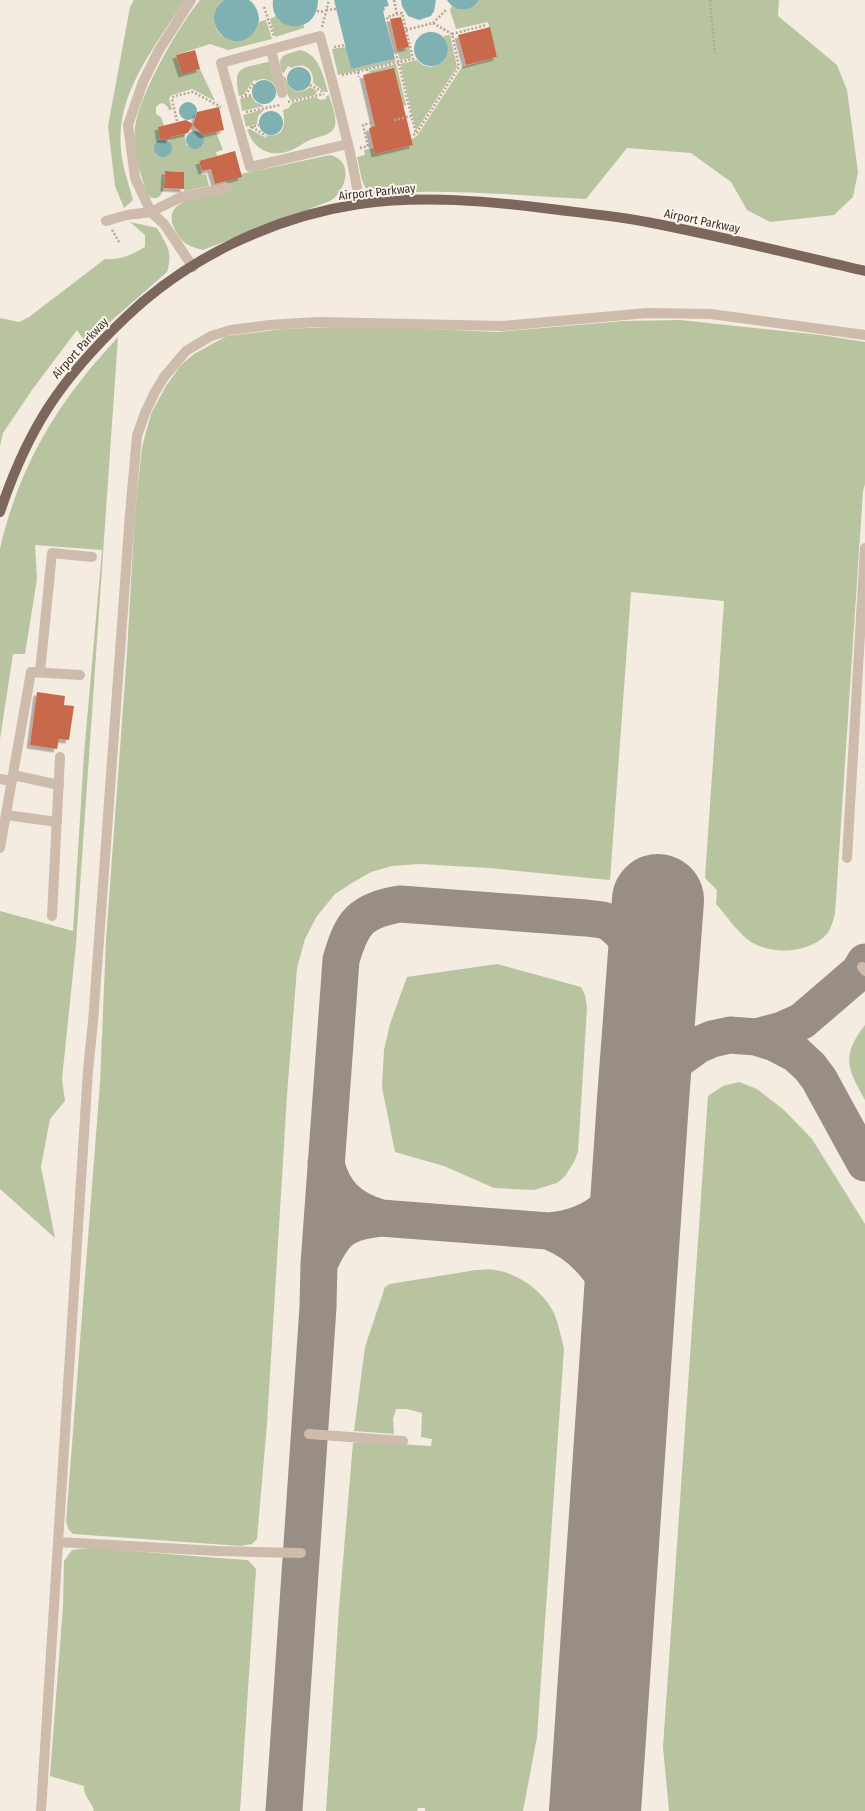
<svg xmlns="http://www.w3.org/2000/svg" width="865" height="1811" viewBox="0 0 865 1811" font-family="'Fira Sans Condensed',sans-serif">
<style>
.green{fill:#b8c4a0}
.water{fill:#7fb0b2}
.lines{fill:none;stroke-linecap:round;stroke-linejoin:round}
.taxiway{stroke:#988e86;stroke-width:37}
.runway{stroke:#988e86;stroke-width:92}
.building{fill:#c8694b;filter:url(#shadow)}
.path{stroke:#b9a596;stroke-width:2.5;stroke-dasharray:2 2;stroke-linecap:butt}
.minor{stroke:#cdbbac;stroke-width:10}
.major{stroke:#7d675c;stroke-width:10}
.labels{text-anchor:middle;stroke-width:4;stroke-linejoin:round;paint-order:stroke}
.street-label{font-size:12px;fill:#3b302b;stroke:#fbf5ee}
</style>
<defs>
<filter id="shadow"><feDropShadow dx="-3.5" dy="3.5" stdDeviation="0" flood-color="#0004"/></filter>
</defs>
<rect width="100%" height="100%" fill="#f4ebe1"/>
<path class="green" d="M134,0H185C157,44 115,93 121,149C122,166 129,184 133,200L124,208L115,186L108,126L130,7Z
M200,0H224C218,4 213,18 215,25C216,30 219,33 222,36L251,35L256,29L259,22L266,20L272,39L228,50L210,44L176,55L182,73L200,69L215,101L192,89L172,95L169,98L172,110H169L167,106L163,103L159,104L156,107V114L161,117L164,126L158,127L161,139L158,140L171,144L169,141L170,137L184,134L187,146L203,145V135L216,132L223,150L216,152L217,156L199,161L202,175L206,174L209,186L184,191V172L165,171C164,178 166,200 153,198C147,198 145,186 143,181C137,165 133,144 135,127C140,93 178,27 200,0Z
M479,0H779L778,16L837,65L847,90L858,172L853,197L834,215L770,222L747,210L731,182L691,153L627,148L586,199C514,195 442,188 370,194C360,182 361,173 357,157L365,155L364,150L374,148L375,154L413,145L412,139L417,136L462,67L497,57L488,22L456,29L450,10L452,6C462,12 472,11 479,0Z
M276,16C283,24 293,28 304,25V28L275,37L270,19Z
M450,35L457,67L416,131L400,64L417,60C432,78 459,56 443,36Z
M346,47L351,69L395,59V62L338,75L332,49Z
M409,47L411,58L400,60L397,50Z
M300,50C319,54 323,75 328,92H325L313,83C315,70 304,61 292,68L288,66L284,73L282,72C276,54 285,55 300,50Z
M267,62H269L275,85C270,79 263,77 256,81L254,80L243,95L239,96C233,66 240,69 267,62Z
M396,64L406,105L403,106L394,68L370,74L369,71Z
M283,76L286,78C287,91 301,96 310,87L317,91L315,95L291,100L288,96Z
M329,95C331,103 337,117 335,125C333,136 318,136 310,140C304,142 299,147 294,149C273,159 254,151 247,129H250L266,138L268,135C286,138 285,122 283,110L289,108L292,103L316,97L320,100L326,99V96Z
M251,96L255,102L264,106L242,111L240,99Z
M265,109L258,116L257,124L246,127L243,115Z
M330,155C354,160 347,191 330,201L203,250C188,246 181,243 174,228C160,197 211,194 231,190V185L225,181L241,174Z
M130,222L157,228C167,246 173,251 167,272L86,343L77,330L32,390L3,433L0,446V318L19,322L29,317L105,259C121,260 131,255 145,247V235Z
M680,320L821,335L865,342V484L863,491L835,914C833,920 831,929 827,934C809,954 768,956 747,939C735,929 726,915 716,904L717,890L705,878L724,601L631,592L610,880L489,868L420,864L392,866L371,872L352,883L335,894L317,916L305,939L297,968L287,1095L267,1424L257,1539L252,1544L241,1546L73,1534L69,1530L66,1522L100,1083L106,940L127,653L135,512L142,447L151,414L166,386L181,365L194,354L227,336L283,329L358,326L497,332L624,321Z
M118,337L76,944L62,1079L65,1101L50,1119L41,1167L55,1238L0,1189V911L73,931L84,754L102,550L35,545L37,579L25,654H13L0,739V549C14,486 42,429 82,379C93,364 106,351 118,337Z
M497,964L581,987L585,995L587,1008L578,1152L574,1162L565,1176L557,1183L534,1190L494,1188L444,1166L395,1152L382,1087L384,1050L390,1024L407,977Z
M865,1025V1100C847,1068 841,1056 865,1025Z
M739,1082L757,1089L784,1110L812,1139L865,1224V1811H669L663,1747L708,1096L723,1086Z
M476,1270C483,1270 489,1269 495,1270C518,1273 544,1292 554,1313C559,1325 561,1337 564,1349L537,1737L523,1811H425V1808H418L417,1811H326L339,1608L353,1443L360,1442L431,1446L432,1439L421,1437L422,1413L407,1409H396L393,1419L394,1434L354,1431L365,1347L385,1287L390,1284Z
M89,1548C142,1551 195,1557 248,1560L256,1569L240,1811H94C91,1800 84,1798 84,1786L50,1776L63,1606L64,1561L72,1550Z"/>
<path class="water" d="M224,0H249C255,4 258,11 259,18C259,23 257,28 254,32C234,58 196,23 224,0Z
M273,0H318C318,37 269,33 273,0Z
M334,0H387L389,6L384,7L385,10L383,11L395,59L351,69Z
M401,0H436L434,11L431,16L419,20L408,16L402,6Z
M447,0H479C471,13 455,13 447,0Z
M414 49a17 17 0 1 1 34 0a17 17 0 1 1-34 0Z
M287 79a12 12 0 1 1 24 0a12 12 0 1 1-24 0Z
M252 92a12 12 0 1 1 24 0a12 12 0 1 1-24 0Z
M179 111a9 9 0 1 1 18 0a9 9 0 1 1-18 0Z
M259 123a12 12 0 1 1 24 0a12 12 0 1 1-24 0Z
M186 140a9 9 0 1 1 18 0a9 9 0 1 1-18 0Z
M154 148a9 9 0 1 1 18 0a9 9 0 1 1-18 0Z"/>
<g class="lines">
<path class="taxiway" d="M756,1037L782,1030L802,1021L859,972L865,962
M643,1100L669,1066L698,1045L712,1039L730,1035L756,1037L775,1043L796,1054L810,1067L819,1079L865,1163
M381,1218L548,1231
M319,1264C335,1230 343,1222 381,1218C351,1209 333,1194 326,1163
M626,1342C620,1294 596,1249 548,1231C600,1227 625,1198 639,1150
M284,1811L318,1307L319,1264L341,960C352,922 360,911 400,904L586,918C594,919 604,919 610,923C631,937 640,965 652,985"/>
<path class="runway" d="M595,1811L643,1100L658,900"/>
</g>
<path class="building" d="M401,17L409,47L397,50L390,19Z
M490,27L497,57L466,65L458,35Z
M195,50L200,69L182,74L176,55Z
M394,68L413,145L375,154L369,128L375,126L363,75Z
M219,107L224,130L203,135L193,125L197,112Z
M186,120L193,124L188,133L170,137L169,140L160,139L158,127Z
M235,151L242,177L215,184L211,169L202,171L199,161Z
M165,171L184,172V189L164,188Z
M37,692L65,696L64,705L74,706L69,740L59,739L57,749L30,745Z"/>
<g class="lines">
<path class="path" d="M394,0L397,15
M710,0L715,53
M264,7L274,37
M326,10L336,9
M317,11L325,12
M433,23L446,10
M322,27L329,0
M406,30L433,23L452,34L459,67L416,134L411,135
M452,34L486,25
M334,47L345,45
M367,69L368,74
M358,72L359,77
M342,75L413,59L402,13L387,17C397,56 406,95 416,134
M310,85L323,92
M245,95L254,83
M241,97L252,95
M288,102L324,94
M246,112L280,105
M394,120L411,116
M177,121L172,99L174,96L193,92L221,107
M250,127L259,125
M252,127L266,136
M368,146L363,125L374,122
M360,148L373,145
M112,230L119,242"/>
<path class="minor" d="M191,0L159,50L143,82L128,125L135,178L151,212L164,224L193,267
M271,50L282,93
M348,144L250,167L221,63L320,36L335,92L348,144C353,164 356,184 360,204
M106,221L127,215L151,212L181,197L227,188
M40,672L52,553L92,557
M13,775L59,785
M0,779L12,781
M6,815L57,822
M0,848L31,672L80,675
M847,858L865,548
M52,916L60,757
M862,967L865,971
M309,1434L403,1441
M58,1542L217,1551L301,1553
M41,1811L88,1070L93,1022L130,514L137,436L145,413L155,392L164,377L186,351L211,336L231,330L269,325L318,322L503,326L647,313L711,314L865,335"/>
<path class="major" d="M0,512C28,428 61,379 125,318C187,258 273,217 359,204C423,195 488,201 551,209C583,213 615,216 647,222C720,236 792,254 865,271"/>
</g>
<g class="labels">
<g class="street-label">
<text transform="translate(377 192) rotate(-6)" y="4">Airport Parkway</text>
<text transform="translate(702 221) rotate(12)" y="4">Airport Parkway</text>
<text transform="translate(80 348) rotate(-48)" y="4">Airport Parkway</text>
</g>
</g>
</svg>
